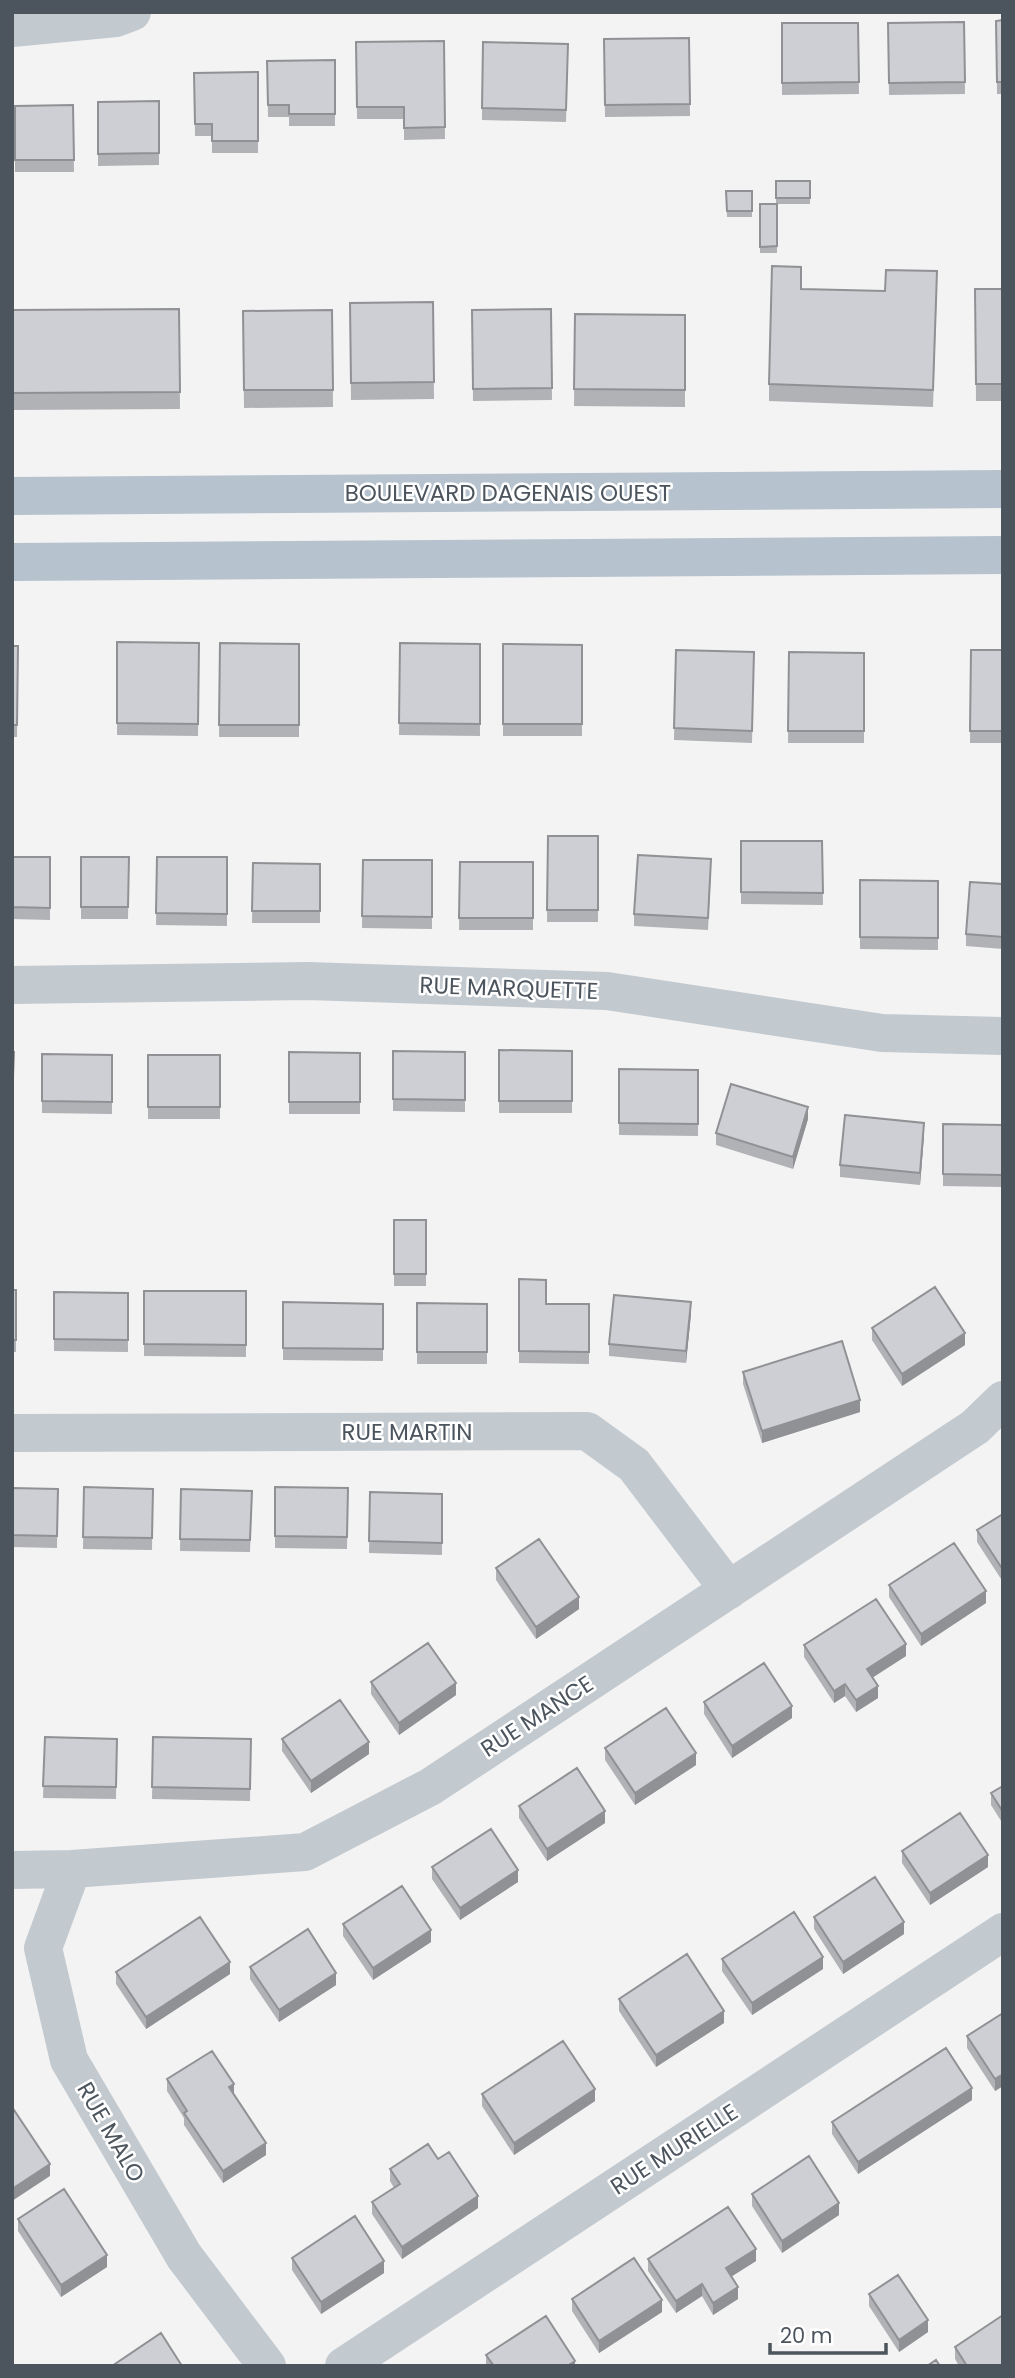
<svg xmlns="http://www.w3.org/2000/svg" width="1015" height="2378" viewBox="0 0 1015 2378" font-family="Poppins,sans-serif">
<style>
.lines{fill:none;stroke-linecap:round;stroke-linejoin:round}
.minor{stroke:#c2c9cf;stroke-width:38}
.major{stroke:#b6c2cd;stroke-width:38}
.wall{fill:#b0b2b6}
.shaded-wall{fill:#909194}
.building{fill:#cdcfd4;stroke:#909194;stroke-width:2}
.labels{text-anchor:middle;stroke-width:5;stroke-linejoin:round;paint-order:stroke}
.street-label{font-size:23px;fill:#4c555e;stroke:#fff}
</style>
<rect width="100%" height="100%" fill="#f4f3f3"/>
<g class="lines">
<path class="minor" d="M12,28L116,18L132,12
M12,985L308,981L607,991L882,1033L1003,1036
M12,1433L587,1431L634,1465L729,1590
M72,1869L43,1948L69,2060L184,2256L267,2366
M12,1870L72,1869L305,1852L430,1787L975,1427L1003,1400
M344,2366L1003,1932"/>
<path class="major" d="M12,496L1003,489
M12,562L1003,555"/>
</g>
<path class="wall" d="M1003,20V94H997L996,21Z
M964,22L965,94L889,95L888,23Z
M782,23H858L859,94L782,95Z
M689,38L690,116L605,117L604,39Z
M444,41L445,139L404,140V119H357L356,42Z
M568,44L566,122L482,120V108Z
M335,60V126H289V117H268L267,61Z
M258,72V153H212V136H195L194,73Z
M159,101V165L98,166V102Z
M73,105L74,172H15V106Z
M776,181H810V204H777V253H760V204H776Z
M726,191H752V217H727Z
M937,288L933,407L769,401V384L801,289L885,291Z
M975,289H1003V401H976Z
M433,302L434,399L351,400L350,303Z
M179,309L180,409L12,410V310Z
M551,309L552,400L473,401L472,310Z
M332,310L333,407L244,408L243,311Z
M575,314L685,315V407L574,406Z
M117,642L199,643L198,736L117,735Z
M220,643L299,644V737H219Z
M400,643L480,644V736L399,735Z
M503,644L582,645V736H503Z
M12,646H18L17,737H12Z
M676,650L754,652L752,743L674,740Z
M971,650H1003V743H970Z
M789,652L864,653V743H788Z
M548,836H598V922H547Z
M741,841H822L823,905L741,904Z
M12,857H50V920L12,919Z
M81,857H129L128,919H81Z
M157,857H227V926L156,925Z
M363,860H432V929L362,928Z
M460,862H533V930H459Z
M253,863L320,864V923H252Z
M711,871L708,930L634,926V914Z
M860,880L938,881V950L860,949Z
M1003,884V949L966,946V934Z
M499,1050L572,1051V1113H499Z
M393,1051L465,1052V1112L393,1111Z
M289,1052L360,1053V1114H289Z
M42,1054L112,1055V1114L42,1113Z
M148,1055H220V1119H148Z
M619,1069L698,1070V1136L619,1135Z
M808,1119L793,1169L716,1145V1133Z
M943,1124L1003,1125V1187L943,1186Z
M924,1135L920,1185L840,1177V1165Z
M394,1220H426V1286H394Z
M519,1279L546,1304H589V1364L519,1363Z
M12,1290H16V1352H12Z
M144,1291H246V1357L144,1356Z
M54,1292L128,1293V1352L54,1351Z
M283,1302L383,1304V1361L283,1360Z
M417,1303L487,1304V1364H417Z
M691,1314L686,1363L609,1356V1344Z
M872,1328L965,1345L902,1386L872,1340Z
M743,1372L860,1412L762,1443L743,1384Z
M84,1487L153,1489L152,1550L83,1549Z
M275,1487L348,1488L347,1549L275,1548Z
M12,1488L58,1489L57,1548L12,1547Z
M181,1489L252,1491L250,1552L180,1551Z
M370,1492L442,1494V1555L369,1553Z
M1003,1514V1582L977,1542V1530Z
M496,1568L579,1609L536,1639L496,1580Z
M889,1585L986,1603L921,1646L889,1597Z
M804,1645L906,1656L872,1678L878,1698L856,1712L845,1696L834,1703L804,1657Z
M371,1682L456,1695L399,1735L371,1694Z
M704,1702L792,1718L732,1758L704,1714Z
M45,1737L117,1739L116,1799L43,1798Z
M153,1737L251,1739L250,1801L152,1799Z
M282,1739L369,1754L311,1793L282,1751Z
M605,1748L696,1765L635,1805L605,1760Z
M1003,1786V1824L991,1805V1793Z
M519,1806L605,1823L547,1861L519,1818Z
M902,1851L988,1867L930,1905L902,1863Z
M432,1867L518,1882L460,1920L432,1879Z
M814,1917L904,1934L843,1974L814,1929Z
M343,1924L431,1942L373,1980L343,1936Z
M722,1959L823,1969L752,2015L722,1971Z
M250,1967L336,1985L279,2022L250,1979Z
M116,1972L230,1974L146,2029L116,1984Z
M619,1999L724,2023L656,2067L619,2011Z
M1003,2013V2086L995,2091L967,2048V2036Z
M167,2079L234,2094L266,2155L223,2183L184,2125V2118L167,2091Z
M482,2094L595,2101L514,2155L482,2106Z
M972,2100L858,2174L832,2134V2122Z
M438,2159L478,2208L402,2259L372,2214V2202L394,2188L390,2181V2169Z
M752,2194L839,2215L782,2253L752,2206Z
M18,2219L107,2267L61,2297L18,2231Z
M292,2258L384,2273L321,2314L292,2270Z
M648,2259L756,2261L732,2276L738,2299L713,2315L702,2296L676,2313L648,2271Z
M869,2294L928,2332L899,2352L869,2306Z
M572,2299L662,2312L599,2353L572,2311Z
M955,2347L1003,2366H959L955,2359Z
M486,2355L575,2366H486Z"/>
<path class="shaded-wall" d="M808,1107V1119L793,1169V1157Z
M924,1123V1135L920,1185V1173Z
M691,1302V1314L686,1363V1351Z
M965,1333V1345L902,1386V1374Z
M860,1400V1412L762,1443V1431Z
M986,1591V1603L921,1646V1634Z
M579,1597V1609L536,1639V1627Z
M906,1644V1656L867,1681V1669Z
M456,1683V1695L399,1735V1723Z
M845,1684V1696L834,1703V1691Z
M878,1686V1698L856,1712V1700Z
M792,1706V1718L732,1758V1746Z
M369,1742V1754L311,1793V1781Z
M696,1753V1765L635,1805V1793Z
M605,1811V1823L547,1861V1849Z
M988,1855V1867L930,1905V1893Z
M518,1870V1882L460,1920V1908Z
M904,1922V1934L843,1974V1962Z
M431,1930V1942L373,1980V1968Z
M823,1957V1969L752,2015V2003Z
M230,1962V1974L146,2029V2017Z
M336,1973V1985L279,2022V2010Z
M724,2011V2023L656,2067V2055Z
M1003,2074V2086L995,2091V2079Z
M234,2084V2096L229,2087Z
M972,2088V2100L858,2174V2162Z
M595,2089V2101L514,2155V2143Z
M266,2143V2155L223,2183V2171Z
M50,2164V2176L12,2201V2189Z
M478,2196V2208L402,2259V2247Z
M839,2203V2215L782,2253V2241Z
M756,2249V2261L726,2280V2268Z
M107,2255V2267L61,2297V2285Z
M384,2261V2273L321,2314V2302Z
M702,2284V2296L676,2313V2301Z
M738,2287V2299L713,2315V2303Z
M662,2300V2312L599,2353V2341Z
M928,2320V2332L899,2352V2340Z
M575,2361V2366H567Z"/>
<path class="building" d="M1003,20V82H997L996,21Z
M964,22L965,82L889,83L888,23Z
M782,23H858L859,82L782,83Z
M689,38L690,104L605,105L604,39Z
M444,41L445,127L404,128V107H357L356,42Z
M483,42L568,44L566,110L482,108Z
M335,60V114H289V105H268L267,61Z
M258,72V141H212V124H195L194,73Z
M159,101V153L98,154V102Z
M73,105L74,160H15V106Z
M776,181H810V198H776Z
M726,191H752V211H727Z
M760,204H777V246L760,247Z
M772,266L801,267V289L885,291L886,270L937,271L933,390L769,384Z
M975,289H1003V384H976Z
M433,302L434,382L351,383L350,303Z
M179,309L180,392L12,393V310Z
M551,309L552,388L473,389L472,310Z
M332,310L333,390H244L243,311Z
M575,314L685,315V390L574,389Z
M117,642L199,643L198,724L117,723Z
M220,643L299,644V725H219Z
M400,643L480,644V724L399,723Z
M503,644L582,645V724H503Z
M12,646H18L17,725H12Z
M676,650L754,652L752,731L674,728Z
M971,650H1003V731H970Z
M789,652L864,653V731H788Z
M548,836H598V910H547Z
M741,841H822L823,893L741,892Z
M638,855L711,859L708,918L634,914Z
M12,857H50V908L12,907Z
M81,857H129L128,907H81Z
M157,857H227V914L156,913Z
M363,860H432V917L362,916Z
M460,862H533V918H459Z
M253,863L320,864V911H252Z
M860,880L938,881V938L860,937Z
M970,882L1003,884V937L966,934Z
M499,1050L572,1051V1101H499Z
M393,1051L465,1052V1100L393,1099Z
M12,1052H14L12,1102Z
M289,1052L360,1053V1102H289Z
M42,1054L112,1055V1102L42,1101Z
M148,1055H220V1107H148Z
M619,1069L698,1070V1124L619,1123Z
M731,1084L808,1107L793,1157L716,1133Z
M845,1115L924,1123L920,1173L840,1165Z
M943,1124L1003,1125V1175L943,1174Z
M394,1220H426V1274H394Z
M519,1279L546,1280V1304H589V1352L519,1351Z
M935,1287L965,1333L902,1374L872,1328Z
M12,1290H16V1340H12Z
M144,1291H246V1345L144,1344Z
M54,1292L128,1293V1340L54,1339Z
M614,1295L691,1302L686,1351L609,1344Z
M283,1302L383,1304V1349L283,1348Z
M417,1303L487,1304V1352H417Z
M842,1341L860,1400L762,1431L743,1372Z
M84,1487L153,1489L152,1538L83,1537Z
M275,1487L348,1488L347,1537L275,1536Z
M12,1488L58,1489L57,1536L12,1535Z
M181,1489L252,1491L250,1540L180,1539Z
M370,1492L442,1494V1543L369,1541Z
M1003,1514V1570L977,1530Z
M539,1539L579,1597L536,1627L496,1568Z
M954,1543L986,1591L921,1634L889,1585Z
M876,1599L906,1644L867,1669L878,1686L856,1700L845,1684L834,1691L804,1645Z
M428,1643L456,1683L399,1723L371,1682Z
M764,1663L792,1706L732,1746L704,1702Z
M340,1700L369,1742L311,1781L282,1739Z
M666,1708L696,1753L635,1793L605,1748Z
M45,1737L117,1739L116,1787L43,1786Z
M153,1737L251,1739L250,1789L152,1787Z
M577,1768L605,1811L547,1849L519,1806Z
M1003,1786V1812L991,1793Z
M960,1813L988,1855L930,1893L902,1851Z
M491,1829L518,1870L460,1908L432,1867Z
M875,1877L904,1922L843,1962L814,1917Z
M402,1886L431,1930L373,1968L343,1924Z
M794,1912L823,1957L752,2003L722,1959Z
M200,1917L230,1962L146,2017L116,1972Z
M308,1929L336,1973L279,2010L250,1967Z
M687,1954L724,2011L656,2055L619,1999Z
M1003,2013V2074L995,2079L967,2036Z
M563,2041L595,2089L514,2143L482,2094Z
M946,2048L972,2088L858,2162L832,2122Z
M212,2051L234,2084L229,2087L266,2143L223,2171L184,2113L187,2111L167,2079Z
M12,2107L50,2164L12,2189Z
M428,2144L438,2159L449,2152L478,2196L402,2247L372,2202L400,2184L390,2169Z
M809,2156L839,2203L782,2241L752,2194Z
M64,2189L107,2255L61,2285L18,2219Z
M728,2207L756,2249L726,2268L738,2287L713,2303L702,2284L676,2301L648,2259Z
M355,2216L384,2261L321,2302L292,2258Z
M634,2258L662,2300L599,2341L572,2299Z
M898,2275L928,2320L899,2340L869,2294Z
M1003,2315V2366H967L955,2347Z
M546,2316L575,2361L567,2366H494L486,2355Z
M161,2333L182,2366H112Z
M936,2360L940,2366H927Z"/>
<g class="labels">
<g class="street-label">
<text x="508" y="501">BOULEVARD DAGENAIS OUEST</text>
<text transform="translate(509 988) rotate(2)" y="8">RUE MARQUETTE</text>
<text x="407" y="1440">RUE MARTIN</text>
<text transform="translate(537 1716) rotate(-33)" y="8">RUE MANCE</text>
<text transform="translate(111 2132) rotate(60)" y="8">RUE MALO</text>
<text transform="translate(674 2149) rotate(-33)" y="8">RUE MURIELLE</text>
</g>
</g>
<rect width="1015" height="2378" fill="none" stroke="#4c555e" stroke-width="28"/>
<path d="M770 2343v10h116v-10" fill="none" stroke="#4c555e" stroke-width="3.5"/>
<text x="780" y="2343" font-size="21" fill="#4c555e" stroke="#ffffff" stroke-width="5" paint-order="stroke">20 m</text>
</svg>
